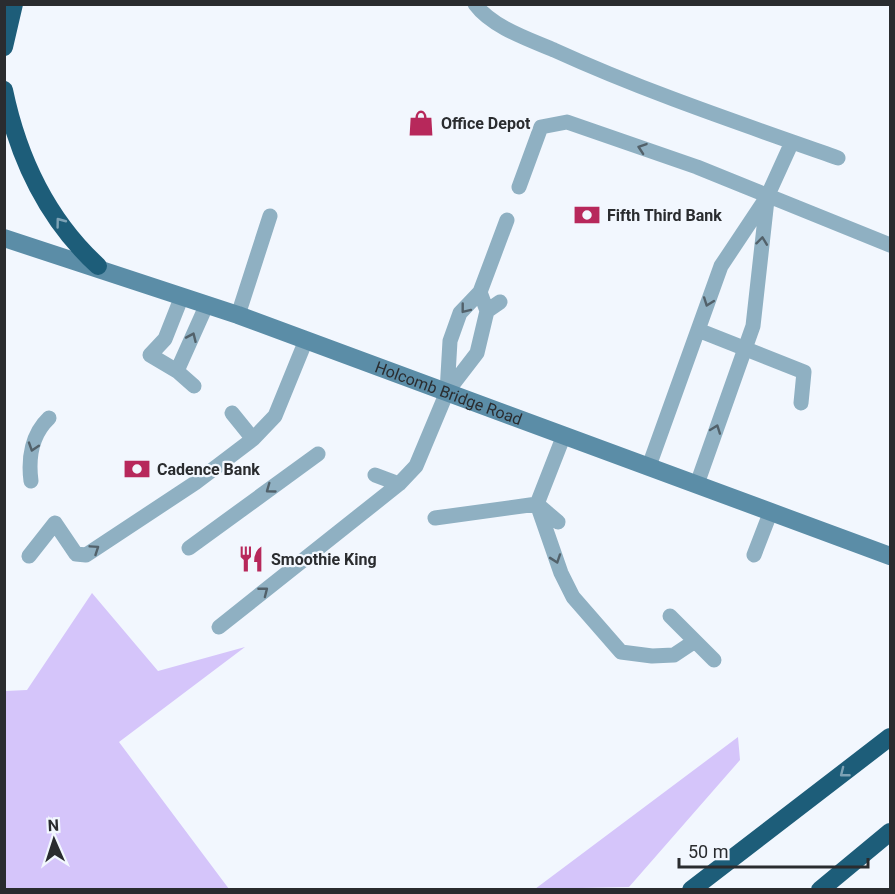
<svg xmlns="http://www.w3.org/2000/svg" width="895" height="894" viewBox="0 0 895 894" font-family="Roboto,sans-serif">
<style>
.green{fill:#d5c5fa}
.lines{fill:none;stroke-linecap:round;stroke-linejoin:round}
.lane{stroke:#8fb0c2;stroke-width:15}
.secondary{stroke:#5b8da7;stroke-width:18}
.highway{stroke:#1d5d79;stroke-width:18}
.oneway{stroke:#52616a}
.oneway2{stroke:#7da2b5}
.labels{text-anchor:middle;stroke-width:4.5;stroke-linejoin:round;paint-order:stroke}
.poi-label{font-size:16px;font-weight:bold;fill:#2a2c2f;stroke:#f2f7fe;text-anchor:start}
.street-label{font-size:16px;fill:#2a2c2f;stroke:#f2f7fe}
</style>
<rect width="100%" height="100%" fill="#f2f7fe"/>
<path class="green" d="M92,593L158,671L245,647L119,742L229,889H5V691L27,690Z
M738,737L740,760L629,887L535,889Z"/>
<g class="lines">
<path class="lane" d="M475,4C492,27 528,39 554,50C646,92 742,124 838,158
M519,187L541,127L567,122L697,167L890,245
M480,292L507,220
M182,296L165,339L150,355L177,371L194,386
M238,315L270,216
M698,330L804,372L801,403
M177,371L207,304
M447,392L450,341L460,313L480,292L487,311L500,302
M253,439L275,416L306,340
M649,466L721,266L767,197L792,142
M375,475L399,484
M31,481C28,458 32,434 49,418
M697,484L753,326L767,200
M537,504L561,573L573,597L621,652L652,656L674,655L695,641
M537,504L558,522
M435,518L537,504L564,435
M189,548L318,454
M754,555L771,511
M29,556L55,523L76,554L86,555L195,483L253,439L232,413
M670,616L714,660
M219,627L399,484L416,466L447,392L477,353L487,311"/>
<path class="secondary" id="s1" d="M4,238L238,315L890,556"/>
<path class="highway" d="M4,47L14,4
M4,90C18,157 47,219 98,266
M691,890L890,737
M820,890L890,832"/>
</g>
<defs><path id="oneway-chevron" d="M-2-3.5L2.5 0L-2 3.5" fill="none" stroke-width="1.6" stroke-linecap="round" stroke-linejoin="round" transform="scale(1.5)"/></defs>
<g class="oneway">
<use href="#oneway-chevron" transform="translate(642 148) rotate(-161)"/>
<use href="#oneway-chevron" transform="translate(762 241) rotate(-83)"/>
<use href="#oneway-chevron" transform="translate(708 302) rotate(110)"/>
<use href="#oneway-chevron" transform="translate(465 309) rotate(128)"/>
<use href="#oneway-chevron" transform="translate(192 337) rotate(-66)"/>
<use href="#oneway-chevron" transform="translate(716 429) rotate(-70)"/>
<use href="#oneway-chevron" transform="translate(33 447) rotate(108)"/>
<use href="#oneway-chevron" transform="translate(270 489) rotate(144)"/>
<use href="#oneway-chevron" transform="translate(95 549) rotate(-34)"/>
<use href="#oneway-chevron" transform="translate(556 559) rotate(71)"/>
<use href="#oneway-chevron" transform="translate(264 591) rotate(-38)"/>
</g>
<g class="oneway2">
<use href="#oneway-chevron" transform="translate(60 222) rotate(-127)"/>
<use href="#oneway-chevron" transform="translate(844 773) rotate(142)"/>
</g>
<defs>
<g id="shop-bare" transform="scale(2.07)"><path d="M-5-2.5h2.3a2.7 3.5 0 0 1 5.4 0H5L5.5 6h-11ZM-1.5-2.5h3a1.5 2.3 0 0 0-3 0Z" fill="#b7285b" stroke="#f2f7fe" stroke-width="2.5" paint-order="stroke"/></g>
<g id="bank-bare" transform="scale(2.07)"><path d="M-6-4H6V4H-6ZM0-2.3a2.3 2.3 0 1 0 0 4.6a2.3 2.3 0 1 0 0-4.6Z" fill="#b7285b" stroke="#f2f7fe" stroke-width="2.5" paint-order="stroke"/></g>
<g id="restaurant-bare" transform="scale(2.07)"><path d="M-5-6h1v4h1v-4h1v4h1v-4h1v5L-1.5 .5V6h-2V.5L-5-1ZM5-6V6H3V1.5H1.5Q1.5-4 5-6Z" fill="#b7285b" stroke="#f2f7fe" stroke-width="2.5" paint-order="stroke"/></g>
</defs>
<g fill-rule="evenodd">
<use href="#shop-bare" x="421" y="123"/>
<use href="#bank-bare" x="587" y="215"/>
<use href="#bank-bare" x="137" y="469"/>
<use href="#restaurant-bare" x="251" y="559"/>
</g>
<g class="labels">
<g class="poi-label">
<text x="441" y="129">Office Depot</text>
<text x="607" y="221">Fifth Third Bank</text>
<text x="157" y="475">Cadence Bank</text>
<text x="271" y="565">Smoothie King</text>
</g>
<g class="street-label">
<text dy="6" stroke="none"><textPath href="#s1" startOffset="471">Holcomb Bridge Road</textPath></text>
</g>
</g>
<rect width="895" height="894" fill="none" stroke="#2a2c2f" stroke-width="12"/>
<g transform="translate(54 840) rotate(357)" stroke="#f2f7fe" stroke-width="4.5" paint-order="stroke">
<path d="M0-4.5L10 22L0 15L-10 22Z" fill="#2a2c2f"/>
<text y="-9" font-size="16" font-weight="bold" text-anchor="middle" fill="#2a2c2f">N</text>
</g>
<path d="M679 858v9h189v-9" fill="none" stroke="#2a2c2f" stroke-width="3"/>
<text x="688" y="858" font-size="18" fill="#2a2c2f" stroke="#f2f7fe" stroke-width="4.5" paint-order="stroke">50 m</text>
</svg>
